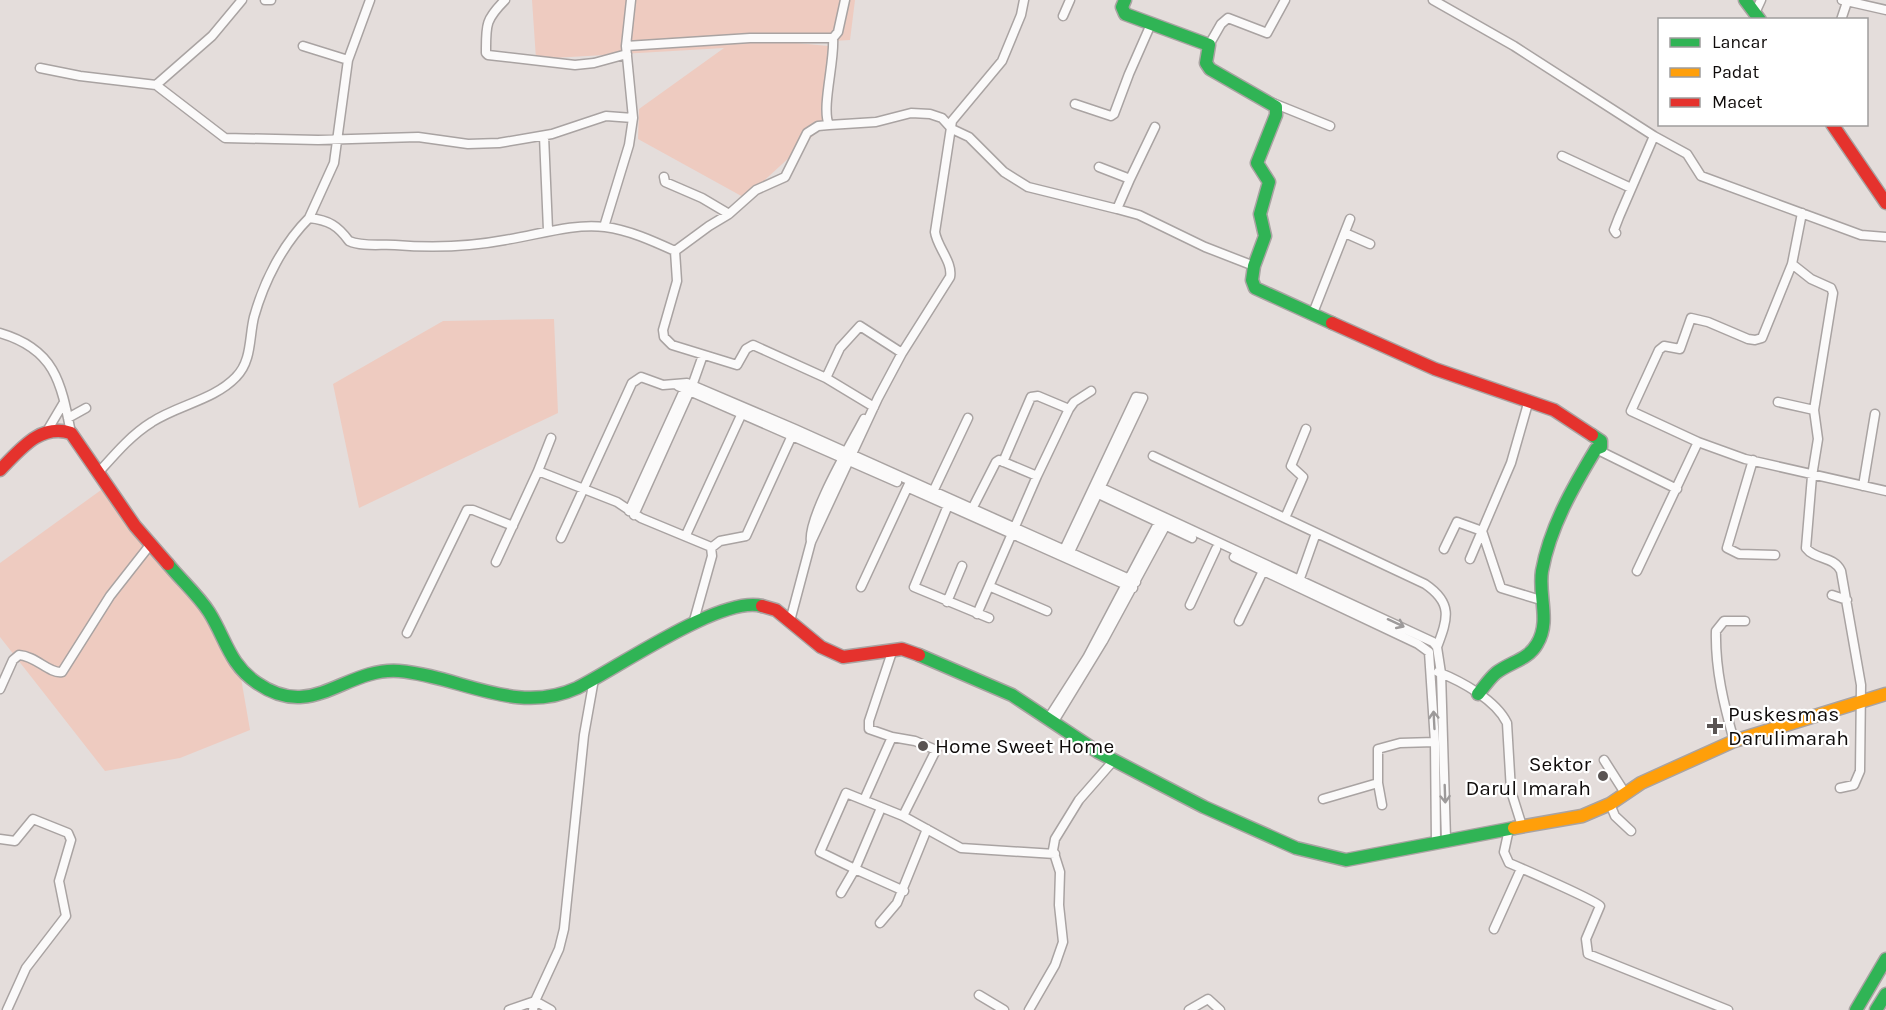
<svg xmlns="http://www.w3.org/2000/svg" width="1886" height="1010" viewBox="0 0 1886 1010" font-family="Karla,sans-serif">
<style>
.green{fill:#eecbc0}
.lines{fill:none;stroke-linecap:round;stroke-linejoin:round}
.street-casing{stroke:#a9a3a2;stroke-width:11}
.fast-casing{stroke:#a9a3a2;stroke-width:15}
.slow-casing{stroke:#a9a3a2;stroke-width:15}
.jam-casing{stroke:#a9a3a2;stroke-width:15}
.street{stroke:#fbfafa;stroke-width:8}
.fast{stroke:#30b455;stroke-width:12}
.slow{stroke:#ff9f0a;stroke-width:12}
.jam{stroke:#e5322d;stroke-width:12}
.oneway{stroke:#9d9a9a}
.poi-dot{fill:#5a5453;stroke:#fff;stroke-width:2}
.labels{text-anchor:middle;stroke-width:4.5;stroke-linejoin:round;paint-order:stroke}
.poi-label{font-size:21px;fill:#0f0b0a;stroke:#fff;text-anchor:start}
</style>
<rect width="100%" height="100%" fill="#e4dddb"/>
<path class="green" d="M532,0H855L850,40L797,43L828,46L827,123L745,198L638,139L639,109L724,48L536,59Z
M554,319L558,413L359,508L333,384L443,321Z
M108,485L236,649L250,730L180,758L105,771L0,637V563Z"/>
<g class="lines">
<g class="street-casing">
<path id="street" d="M265,0H271
M505,0C485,20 486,25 486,53L488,55L575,65L594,63L627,54
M1433,0L1514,46L1654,136L1687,154L1701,176L1861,235L1886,237
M1842,0L1886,10
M1755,13L1761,0
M1063,16L1070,0
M1841,20L1847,2
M833,38C835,61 821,108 829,125L876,122L911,113L930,114L942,118L952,129L969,137L1004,172L1028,187L1117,209L1130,179L1099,167
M1209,45L1221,24L1228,18L1267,33L1285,0
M303,46L348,60
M626,46L750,38H833L838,32L845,0
M40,68L80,76L156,85L225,138L318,140L418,137L468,144L499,143L552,134L606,116L633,118
M156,85L212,36L242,0
M1273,103L1330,126
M1075,104L1111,116L1114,114L1129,74L1151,24
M544,136L548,230
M1562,156L1631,188
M664,177L665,182L702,198L729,214
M1130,179L1155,127
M1117,209L1139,215L1205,247L1254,266
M1802,213L1792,264L1762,338L1755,340L1748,339L1708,322L1691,318L1680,349L1664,346L1659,350L1631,411L1698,442L1745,459L1886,491
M309,218L334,163L348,60L370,0
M604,227L629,145L633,118L626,46L631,0
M1345,233L1370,244
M1616,233L1614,230L1619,217L1654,136
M675,251L709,226L729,214L756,190L785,177L807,133L818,126L829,125
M1792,264L1811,279L1831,288L1833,293L1814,410L1818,439L1812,476L1806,548C1815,560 1834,556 1841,571L1861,685L1860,771L1854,785L1840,788
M1313,313L1350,219
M0,333C55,349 61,382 71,433
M826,378L840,348L860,326L902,353
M678,386L897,482
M1778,402L1814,410
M68,418L86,408
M47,431L63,404
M1596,449L1677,489
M1153,456L1425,584C1453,603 1448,618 1437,647
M1753,460L1727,548L1739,554L1775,555
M1003,462L1031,397L1038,396L1069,409
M538,471L551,438
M99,472C115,454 131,435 152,422C178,405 214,400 236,377C252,361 249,337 254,317C264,281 283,244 309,218C329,220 338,226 349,241C362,247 381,244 395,245C433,248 468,247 505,240C538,235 572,223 605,227C629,230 653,241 675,251L677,281L663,330L664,337L672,345L737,365L746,349L753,345L826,378L874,407
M1095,485L1433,642L1437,647L1441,673L1446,839
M1863,486L1875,414
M909,488L1133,588
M1092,491L1192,538
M931,496L968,418
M949,503L914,587L989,618
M629,511L686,386
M970,513L996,462L999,460L1037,476
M634,515L692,386L703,355
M1285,518L1303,477L1291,466L1306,429
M686,535L743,411
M561,538L632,383L641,377L663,385L687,383L795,429L1136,582
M811,542C807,518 851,444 864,419
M711,548L720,541L746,536L794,431
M1444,549L1457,522L1482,531L1501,588L1544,601
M1062,554L1136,397L1143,398L1068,556
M1234,557L1418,644L1429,652L1435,742L1436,842
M1470,559L1511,463L1529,400
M496,562L538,471L617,502L641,518L711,547L712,556L693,624
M1637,571L1698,442
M1298,584L1316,533
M861,587L909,484
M991,587L1047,611
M1832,595L1847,600
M947,602L962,566
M1190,605L1216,549
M977,614L1037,476L1069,409L1074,402L1091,391
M790,621L811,542L878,398L902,353L950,277C953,262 937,247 935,232L952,121L1002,61L1021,15L1024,0
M1239,621L1263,571
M407,633L467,510H473L513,526
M1438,672C1461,681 1496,700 1507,723L1511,791L1522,826
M0,689L13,660L19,655C36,656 49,674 62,672L110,596L150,545
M1048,719L1087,658L1161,518
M1053,723L1103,641L1167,523
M892,737L915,741L936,750L903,816
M1734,741C1724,705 1715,669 1716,631L1724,621H1745
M1604,760L1625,793
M1323,799L1378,783
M864,800L892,737L869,729V721L893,649
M1610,804L1615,816L1631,831
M1382,805L1378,783V749L1400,743L1435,742
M881,808L855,869L820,852L846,793L903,816L961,848L1055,854
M1509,829L1504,852L1509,863C1521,868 1597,901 1600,906L1586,939L1588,954L1728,1010
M0,839L15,841L33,819L68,833L71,840L59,881L66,916L26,968L7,1010
M841,893L855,869L904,891
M880,923L897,903L927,829
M1494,929L1521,869
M979,995L1004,1010
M509,1010L535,1001L551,1010
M533,1010L535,1001L559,949L564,929L584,735L594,679
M1029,1010L1055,965L1063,942L1059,905L1060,872L1053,850L1055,839L1079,800L1114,760
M1189,1010L1208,999L1220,1010"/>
</g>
<g class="fast-casing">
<path id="fast" d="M1125,0L1122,7L1125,14L1209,45L1206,63L1210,69L1276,107V115L1257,163L1269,182L1260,214L1265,236L1254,266L1252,280L1255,288L1332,323
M1745,0L1760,20
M168,564C181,580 198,595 209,612C226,639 229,664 257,683C313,722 345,667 399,671C460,676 516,716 577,688C616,669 721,595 762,606
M919,655L1012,695L1098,752L1204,807L1296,848L1346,860L1514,828
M1478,694C1484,687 1489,679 1496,673C1510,662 1528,660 1537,644C1551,621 1538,596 1542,571C1550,527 1573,487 1596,449L1601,447V441L1592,435
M1856,1010L1886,959
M1876,1010L1886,994"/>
</g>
<g class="slow-casing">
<path id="slow" d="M1514,828L1582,816L1610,804L1641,783L1734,741L1886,694"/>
</g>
<g class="jam-casing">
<path id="jam" d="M1832,124L1886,203
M1332,323L1435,369L1554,410L1592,435
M0,470C20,450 40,423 71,433L135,526L168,564
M762,606L776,610L821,647L843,657L902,649L919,655"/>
</g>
<use href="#street" class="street"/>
<use href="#fast" class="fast"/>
<use href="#slow" class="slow"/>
<use href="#jam" class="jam"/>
</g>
<defs><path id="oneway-shaft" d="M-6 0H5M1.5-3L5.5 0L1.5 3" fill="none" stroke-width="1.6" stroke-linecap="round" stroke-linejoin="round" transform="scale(1.5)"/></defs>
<g class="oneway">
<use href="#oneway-shaft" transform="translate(1396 623) rotate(25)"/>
<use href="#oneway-shaft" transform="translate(1434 720) rotate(-93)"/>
<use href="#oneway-shaft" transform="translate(1445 794) rotate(88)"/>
</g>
<g class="poi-dot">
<path d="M1712 717h6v6h6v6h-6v6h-6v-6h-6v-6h6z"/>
<circle cx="923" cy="746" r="6"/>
<circle cx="1603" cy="776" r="6"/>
</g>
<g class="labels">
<g class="poi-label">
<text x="1728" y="721">Puskesmas<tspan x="1728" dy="24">Darulimarah</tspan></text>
<text x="935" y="753">Home Sweet Home</text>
<text x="1591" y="771" text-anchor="end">Sektor<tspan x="1591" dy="24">Darul Imarah</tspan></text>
</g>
</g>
<rect x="1658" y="18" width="210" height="108" fill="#ffffff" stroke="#9f9d9d" stroke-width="1.5"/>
<rect x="1670" y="38" width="30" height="9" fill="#30b455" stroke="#9f9d9d" stroke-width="1.5"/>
<text x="1712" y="48" font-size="18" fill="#0f0b0a">Lancar</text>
<rect x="1670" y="68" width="30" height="9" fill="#ff9f0a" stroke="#9f9d9d" stroke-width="1.5"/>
<text x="1712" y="78" font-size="18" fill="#0f0b0a">Padat</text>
<rect x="1670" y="98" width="30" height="9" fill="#e5322d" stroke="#9f9d9d" stroke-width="1.5"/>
<text x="1712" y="108" font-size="18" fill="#0f0b0a">Macet</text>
</svg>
